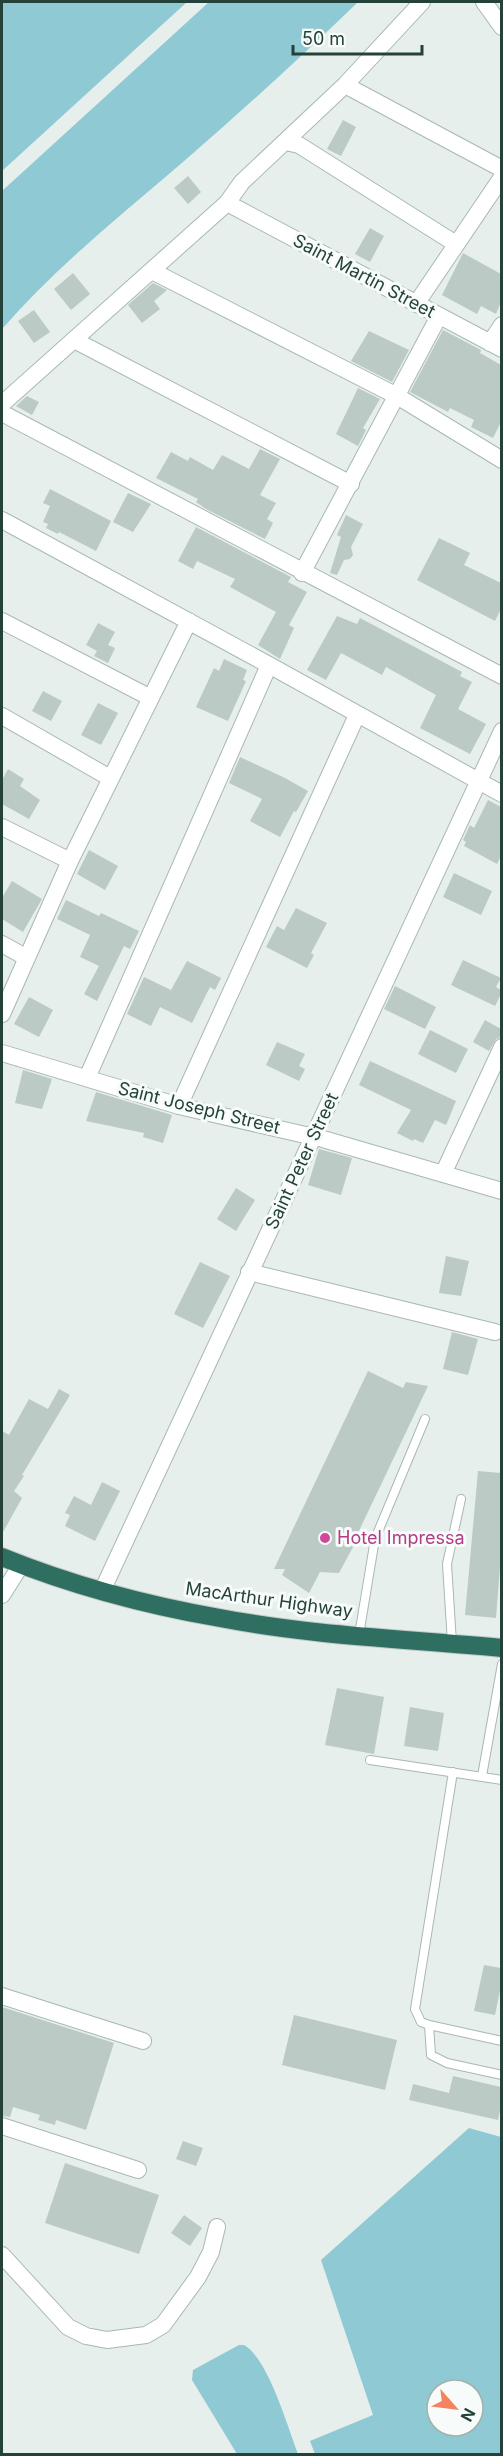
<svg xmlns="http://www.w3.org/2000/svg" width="503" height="2456" viewBox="0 0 503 2456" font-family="Inter,sans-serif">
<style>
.water{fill:#8ec9d4;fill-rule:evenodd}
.building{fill:#bbcac4}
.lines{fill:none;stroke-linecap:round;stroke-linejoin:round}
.lane-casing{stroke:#a8b8b2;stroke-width:10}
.street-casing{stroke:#a8b8b2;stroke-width:18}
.highway-casing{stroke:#c2cac8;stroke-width:20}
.lane{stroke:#fff;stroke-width:8}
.street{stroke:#fff;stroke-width:16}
.highway{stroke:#2f6f62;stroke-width:18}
.hotel-dot{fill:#d1479c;stroke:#f7fbf9;stroke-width:2}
.labels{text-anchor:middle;stroke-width:6;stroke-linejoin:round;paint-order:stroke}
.street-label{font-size:18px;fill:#24423a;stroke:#f7fbf9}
.hotel-label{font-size:18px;fill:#b23c85;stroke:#f7fbf9;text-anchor:start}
</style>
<rect width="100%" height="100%" fill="#e6efeb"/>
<path class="water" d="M2,2H187L2,171Z
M209,2H358C301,57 243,110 183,162C121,215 56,267 2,329V191Z
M469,2128L501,2137V2454H315L310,2441L373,2415L321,2260ZM437,2390H473V2426H437Z
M239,2345H244C268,2358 288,2428 298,2454H237L192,2380L193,2370Z"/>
<path class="building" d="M343,120L356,127L341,156L327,149Z
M188,176L201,192L188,204L174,188Z
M370,228L384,236L370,262L355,254Z
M463,253L501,274V302L496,314L481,306L477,314L442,295Z
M73,273L90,294L71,310L54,289Z
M153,283L167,290L154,301L160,309L142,323L128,305Z
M34,310L50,332L34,343L18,321Z
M443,330L481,350L480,353L501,365V422L493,438L471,427L474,420L450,408L448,412L410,392Z
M369,331L409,350L392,382L351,361Z
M358,388L380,399L363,428L366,430L358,446L336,434Z
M27,396L39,402L32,415L16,406Z
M260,449L280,459L260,495L276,503L267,519L273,523L265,539L206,509L196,502L198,499L156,478L171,452L188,461L190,457L213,470L222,455L249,469Z
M50,489L111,521L96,551L59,532L58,534L46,528L48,524L43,522L50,506L43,503Z
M128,493L151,504L133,532L113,522Z
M346,515L363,524L351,547L353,555L350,559L344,560L337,575L330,573L341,537L337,535Z
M196,527L291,577L288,582L307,592L289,625L294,628L280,659L258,645L276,612L230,587L235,579L197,561L193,569L178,561Z
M439,538L470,553L464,565L501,583V609L495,621L417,580Z
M337,616L357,624L360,618L462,672L460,676L472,682L458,709L486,724L470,754L420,728L436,695L386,667L382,675L341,653L326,680L307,670Z
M98,623L115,632L108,645L115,648L108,663L94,656L97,651L86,645Z
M224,659L247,670L243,680L246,681L228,721L196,707L214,668L219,671Z
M43,691L62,701L51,721L32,711Z
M98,703L118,713L101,745L81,735Z
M240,757L285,778L308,791L296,812L294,811L280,837L250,821L262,799L229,783Z
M8,769L24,779L20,786L40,800L29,819L2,804V780Z
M488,800L501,807V856L497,864L464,846L466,842L463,840L470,825L474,828Z
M89,850L118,866L105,890L77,874Z
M454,873L492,891L481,915L443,897Z
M12,881L42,899L23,932L2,919V898Z
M66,900L99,916L101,913L139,931L130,949L124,946L97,1001L84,994L99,966L80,957L90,935L57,919Z
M296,908L327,923L311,953L314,955L307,968L266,947L277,926L284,930Z
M463,960L501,978L496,987L501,990V994L495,1006L451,985Z
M187,961L221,978L215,990L210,987L192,1023L160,1007L151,1026L127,1014L144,977L171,990Z
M395,986L436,1007L425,1029L384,1009Z
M29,997L53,1010L39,1037L14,1024Z
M485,1020L501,1029V1037L496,1039L489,1051L473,1042Z
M430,1030L468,1049L456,1073L418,1054Z
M277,1042L305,1054L299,1066L305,1069L299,1081L266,1065Z
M370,1061L456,1101L446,1125L435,1120L423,1143L414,1139L413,1141L397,1133L411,1110L359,1085Z
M23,1070L52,1079L42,1109L15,1103Z
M96,1092L172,1115L163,1143L143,1137L144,1133L86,1121Z
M319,1149L352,1158L341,1195L308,1185Z
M236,1188L255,1200L236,1231L217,1219Z
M446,1256L469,1261L461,1296L439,1293Z
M200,1262L230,1276L203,1328L174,1314Z
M452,1332L478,1339L468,1375L443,1369Z
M368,1371L403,1388L406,1382L428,1386L357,1535L359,1536L339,1573L320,1572L309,1593L282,1575L285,1569H274Z
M59,1389L70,1395L22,1475L24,1476L14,1491L22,1498L2,1534V1431L9,1435L29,1399L48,1409Z
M478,1471L501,1473V1554L496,1618L465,1615Z
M102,1482L120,1491L95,1541L65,1526L70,1515L65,1513L74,1496L91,1505Z
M337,1688L384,1697L374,1754L325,1745Z
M410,1707L444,1713L438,1751L404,1746Z
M484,1965L501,1968V1986L495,2015L474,2011Z
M2,2007L114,2043L86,2130L56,2120L55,2125L38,2120L40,2115L13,2107L10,2117L2,2116Z
M294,2015L397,2040L385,2090L282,2065Z
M453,2076L501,2087V2105L498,2120L409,2100L413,2084L449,2093Z
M183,2141L203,2148L196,2166L176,2159Z
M65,2163L159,2195L139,2254L45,2223Z
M184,2215L202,2228L190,2246L171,2233Z"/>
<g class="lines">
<g class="lane-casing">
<path id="lane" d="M359,1635L375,1539L425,1419
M452,1643L447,1564L461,1499
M370,1760L502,1780
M453,1772L415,2009L421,2022L429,2025L502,2041
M482,1776L502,1664
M429,2025L431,2055L447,2063L502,2075"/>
</g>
<g class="street-casing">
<path id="street" d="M484,2L502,27
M345,85L502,169
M286,142L299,145L456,244
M227,203L502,349
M152,271L397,396L502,460
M416,304L502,177
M74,340L351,484
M490,343L502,325
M2,404L227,203L242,182L345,85L422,2
M2,413L502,676
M2,520L269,665L502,794
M302,573L439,316
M2,621L151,698
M2,716L110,778
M2,827L70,861
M2,944L27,958
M2,1014L70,861L189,621
M2,1053L179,1106L323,1139L502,1191
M87,1078L269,665
M179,1106L357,715
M443,1174L502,1047
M249,1272L495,1332
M102,1591L502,731
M2,1595L21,1565
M2,1996L143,2041
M2,2126L138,2170
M2,2255L68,2327L86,2336L107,2340L146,2335L163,2325L198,2277L211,2252L217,2227"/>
</g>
<g class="highway-casing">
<path id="highway" d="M2,1557C71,1585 146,1605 220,1618C313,1636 408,1639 502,1648"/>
</g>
<use href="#lane" class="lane"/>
<use href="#street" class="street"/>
<use href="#highway" class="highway"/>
</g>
<circle class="hotel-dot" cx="325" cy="1538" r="6"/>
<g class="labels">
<g class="street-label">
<text transform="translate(364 276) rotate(28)" y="6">Saint Martin Street</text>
<text transform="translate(199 1108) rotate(14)" y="6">Saint Joseph Street</text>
<text transform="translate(302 1161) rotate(-65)" y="6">Saint Peter Street</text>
<text transform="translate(269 1600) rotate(8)" y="6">MacArthur Highway</text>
</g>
<g class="hotel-label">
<text x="337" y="1544">Hotel Impressa</text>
</g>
</g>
<rect width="503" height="2456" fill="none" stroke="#24423a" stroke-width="6"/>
<g transform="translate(455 2408) rotate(118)"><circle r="28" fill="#f7fbf9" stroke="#a3b1ad" stroke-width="1.5"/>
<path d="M0-4.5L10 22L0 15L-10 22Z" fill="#f4845f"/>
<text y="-9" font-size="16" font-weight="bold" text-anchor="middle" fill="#24423a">N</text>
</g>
<path d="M293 45v9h129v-9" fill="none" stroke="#24423a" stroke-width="3"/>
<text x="302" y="45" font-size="18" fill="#24423a" stroke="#f7fbf9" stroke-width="4.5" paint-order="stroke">50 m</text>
</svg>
